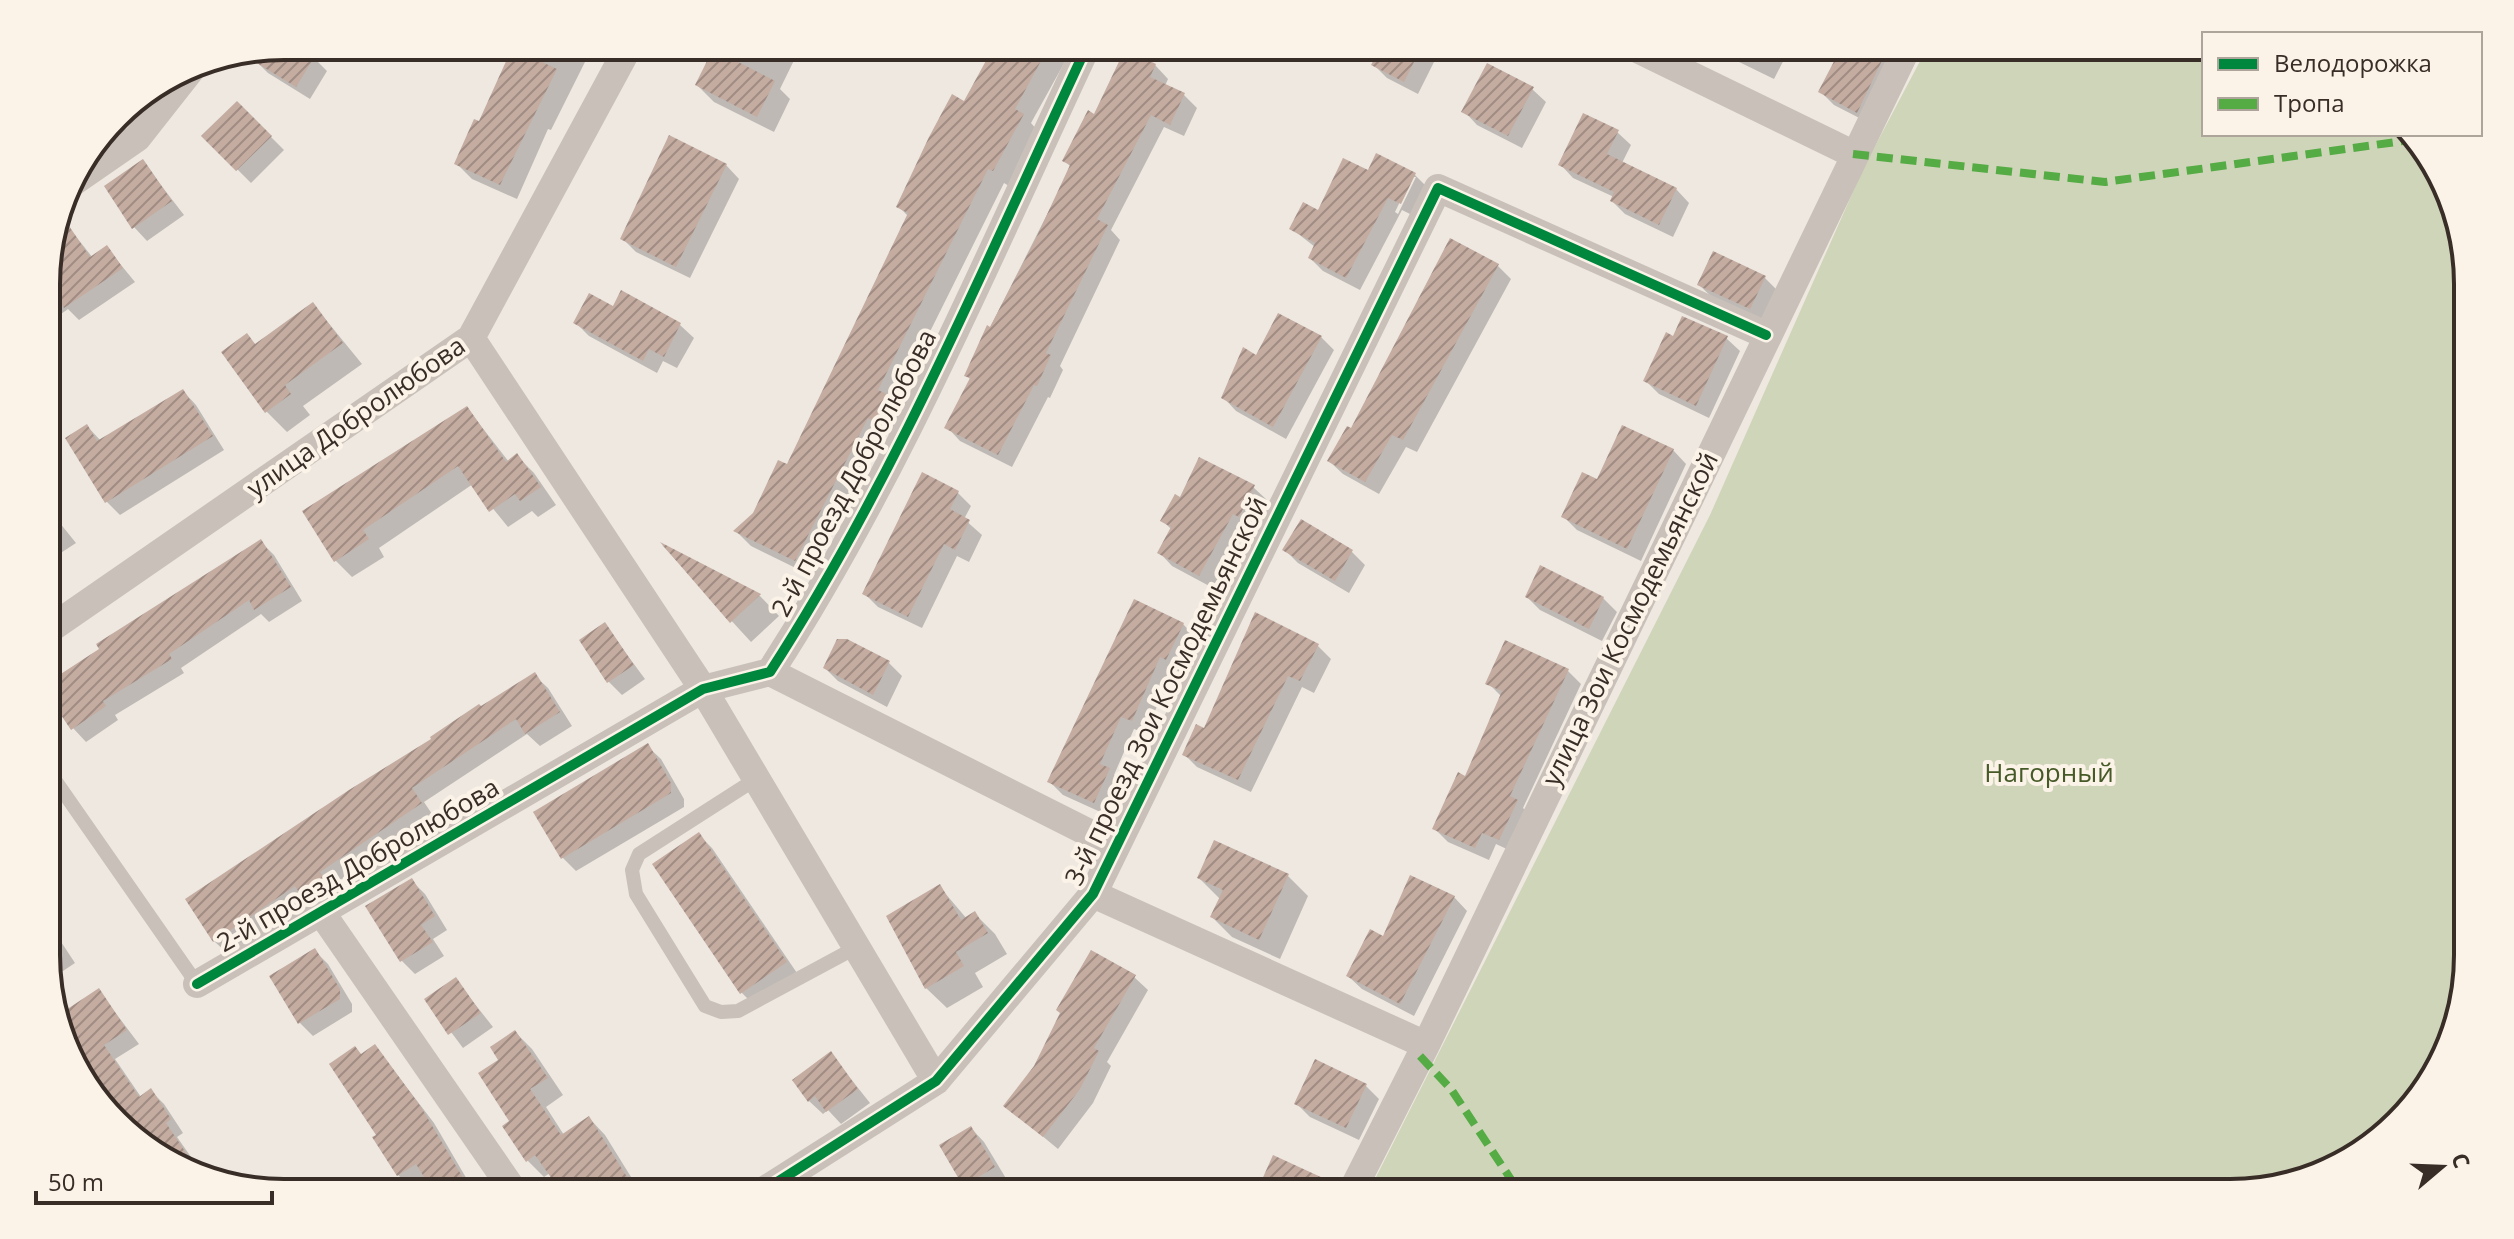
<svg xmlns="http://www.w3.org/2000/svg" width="2514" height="1239" viewBox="0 0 2514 1239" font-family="'Open Sans',sans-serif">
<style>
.park{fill:#cfd5b9}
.shadow{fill:#0003;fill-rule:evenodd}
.building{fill:url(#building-hatch)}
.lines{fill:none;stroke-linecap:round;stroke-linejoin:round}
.service{stroke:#c8c0b9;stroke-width:14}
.minor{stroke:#c8c0b9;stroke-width:28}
.quiet{stroke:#55ab44;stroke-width:8;stroke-dasharray:16 8;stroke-linecap:butt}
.cycleway-casing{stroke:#fbf3e8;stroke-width:15}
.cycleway{stroke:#00873e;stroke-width:10}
.labels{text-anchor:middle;stroke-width:8;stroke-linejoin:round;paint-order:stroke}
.street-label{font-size:26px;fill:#392d27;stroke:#fbf3e8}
.park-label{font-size:26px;fill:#465a28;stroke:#fbf3e8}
.rim{fill:none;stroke:#392d27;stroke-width:4}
</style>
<defs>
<pattern id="building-hatch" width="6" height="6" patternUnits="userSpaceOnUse" patternTransform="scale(2)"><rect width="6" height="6" fill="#c4aca1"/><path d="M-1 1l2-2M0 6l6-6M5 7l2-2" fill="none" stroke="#a08c83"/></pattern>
</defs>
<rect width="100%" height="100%" fill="#eee8e1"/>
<path class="park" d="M1928,46H2204V134H2413L2419,139L2466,253L2468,956L2444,1060L2363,1153L2245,1193H1368L1710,515L1864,167Z"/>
<path class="shadow" d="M284,46H321L314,58L327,71L310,99L268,73L255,60L260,51Z
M515,46H593L551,130L548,129L517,199L472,179L456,163L480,123Z
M716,46H801L780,89L790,99L774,132L714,102L697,85Z
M996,46H1054L1067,58L1031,123L1038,131L1009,186L1004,183L895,402L907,414L896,438L884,432L812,576L751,546L736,531L754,514L788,467L909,217L899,207L965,103Z
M1316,46H1336L1332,54Z
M1383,46H1442L1418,94L1387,78L1374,65Z
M1791,46L1774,79L1735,60L1722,47Z
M1844,46H1896L1871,124L1834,105L1820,91Z
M1155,65L1168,79L1165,86L1184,95L1197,108L1184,136L1164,127L1111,230L1120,240L1060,366L1063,370L1050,398L1048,397L1012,467L960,441L947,427L971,380L966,375L1071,167L1064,160L1095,116Z
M1532,89L1546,102L1522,148L1477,125L1464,111Z
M237,103L284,150L251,183L204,136Z
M1617,132L1631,145L1622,163L1676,189L1689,203L1673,237L1625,214L1612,201L1614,197L1573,178L1560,164Z
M143,162L184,215L147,241L134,227Z
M726,165L739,179L690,278L636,252L623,239Z
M1369,173L1415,175L1428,188L1414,216L1402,210L1360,290L1323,271L1310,258L1315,247L1292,229ZM1412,177H1416L1398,214L1395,212Z
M66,224L93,258L107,248L135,282L79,320L68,309L47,324V268L57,230Z
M1498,266L1511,279L1417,452L1406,447L1379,494L1343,474L1329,461Z
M1765,278L1778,291L1764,321L1713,298L1699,285Z
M622,293L680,325L694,338L677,368L663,361L657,373L589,336L576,323L614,309Z
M313,304L362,364L303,406L310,415L287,432L267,412L224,353L247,336L257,346Z
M1321,337L1334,350L1286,439L1236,411L1223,397L1257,358Z
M1726,338L1740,351L1709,418L1659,394L1646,381Z
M183,391L196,405L224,450L120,515L107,502L87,426L101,441Z
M467,408L509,462L517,456L534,473L556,505L538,517L532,511L508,527L473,484L379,548L384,557L352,577L335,560Z
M1673,450L1686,464L1641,561L1577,530L1563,516L1598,482Z
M1253,487L1267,500L1253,529L1247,526L1213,588L1172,566L1159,552L1172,530L1163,521L1181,500Z
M958,493L971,506L964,519L982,535L969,562L957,556L922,628L878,607L864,593Z
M47,507L76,543L47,562Z
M261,542L274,555L302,601L269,622L261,614L181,668L184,673L115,715L118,720L86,742L73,728Z
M662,545L760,596L779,616L751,642Z
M1285,550L1352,552L1365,565L1349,593L1298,563Z
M1527,597L1603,598L1617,612L1602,641L1540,610Z
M1183,624L1196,638L1180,672L1174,669L1145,733L1134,729L1114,775L1122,783L1107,815L1063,795L1049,781Z
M605,625L645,679L622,695L608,681Z
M847,641L889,663L902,676L887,707L838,681L825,668Z
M1317,645L1331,659L1314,693L1302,687L1251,792L1197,767L1184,754L1205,730Z
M1568,671L1581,684L1523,808L1530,815L1513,852L1496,844L1489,860L1448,842L1434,828L1466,778L1502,697L1488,683Z
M534,675L548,688L572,726L540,746L527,734L424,802L434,817L332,886L339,897L318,911L307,900L228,954L214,941L434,740Z
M647,746L661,759L684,799V807L576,871L563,858L536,813Z
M698,834L712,848L799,976L755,1006L742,993L655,864Z
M1215,842L1288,876L1308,896L1280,959L1232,937L1212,917L1220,899L1199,878Z
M412,881L425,894L447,930L433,939L444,956L415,974L402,961Z
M939,886L967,919L975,914L995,934L1007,954L975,973L983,987L947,1008L926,988L888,917Z
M1454,897L1467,911L1414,1016L1362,989L1348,976Z
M48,922L75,963L48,981Z
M315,951L328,964L352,1004V1012L313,1036L300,1023L272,977Z
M1134,977L1148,990L1107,1062L1111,1066L1093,1103L1058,1149L1006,1106Z
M456,980L493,1027L463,1048L427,1000Z
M99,991L139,1044L115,1059L141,1097L151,1091L164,1104L183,1133L177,1137L203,1174L179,1169L100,1104L91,1090L60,1016Z
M515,1032L532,1049L563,1095L546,1107L564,1135L589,1118L605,1135L641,1193H563L550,1173L544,1177L528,1161L504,1126L512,1121L501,1060Z
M375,1046L434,1123L475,1193H437L427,1178L412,1188L398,1175L379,1135L362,1055Z
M831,1054L870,1103L841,1124L828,1110L823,1114L809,1101Z
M1366,1086L1379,1099L1359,1140L1310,1117L1296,1103Z
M971,1128L984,1142L1007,1180L986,1193H974L965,1184Z
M881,1182L893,1193H864Z"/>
<path class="building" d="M284,46H299L315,56L296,87L242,54Z
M994,46H1049L1015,109L1024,114L993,171L988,169L878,390L893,397L880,424L868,418L795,561L733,531L753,513L778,460L787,464L908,213L896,207L929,137L952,94L964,101Z
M1381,46H1422L1404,82L1371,65Z
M1842,46H1889L1857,113L1818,92Z
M512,48L557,69L500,185L454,164L474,119L479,121Z
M713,49L775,81L757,117L695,85Z
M1125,49L1156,64L1150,77L1185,93L1170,125L1151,115L1097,219L1108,225L1046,353L1051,355L1037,386L1034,385L998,455L944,428L970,378L964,376L987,325L990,327L1037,236L1070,165L1062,161L1088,110L1094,114Z
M1487,63L1534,87L1508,136L1461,112Z
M237,101L272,136L236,171L201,136Z
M1583,113L1619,130L1607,154L1677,188L1659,225L1610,201L1614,192L1558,165Z
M669,135L727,164L676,267L620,239Z
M1376,153L1416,173L1401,204L1388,198L1346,278L1308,258L1315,243L1289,229L1303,202L1318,210L1343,158L1368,170Z
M143,159L172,201L132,229L104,186Z
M61,214L90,257L107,245L123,268L64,308L47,283V268Z
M1450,238L1499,264L1403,440L1392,435L1365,482L1327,461L1347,426L1351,428Z
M1713,251L1766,276L1750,309L1697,285Z
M621,290L681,323L664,357L649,349L643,361L573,323L589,293L613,306Z
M313,302L343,343L285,385L291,394L265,413L221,352L247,333L255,344Z
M1278,313L1322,336L1273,427L1221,398L1243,347L1256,355Z
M1682,316L1728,336L1696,406L1643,381L1666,332L1673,336Z
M183,389L213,436L105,503L65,438L87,424L97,441Z
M467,406L506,462L517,453L541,487L520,501L515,494L489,512L458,466L363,530L369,539L334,562L302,511Z
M1622,425L1674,449L1627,549L1561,517L1582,472L1597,479Z
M1199,457L1255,485L1239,517L1233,514L1199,576L1157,553L1171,527L1160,521L1175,494L1180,497Z
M922,472L959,491L950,509L970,520L955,550L944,544L908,617L862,594Z
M1301,519L1353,550L1335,581L1282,550Z
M261,539L291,587L254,610L249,600L169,654L172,659L103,701L106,706L71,730L47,694V683L99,649L96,644Z
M660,542L761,594L730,623Z
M1540,565L1604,597L1589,629L1525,597Z
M1134,599L1184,623L1166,660L1160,657L1132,721L1121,717L1100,764L1110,768L1094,803L1047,782Z
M1255,612L1319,644L1300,681L1288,676L1238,780L1182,755L1196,724L1204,728Z
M605,622L634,665L607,683L579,640Z
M837,639H847L890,661L873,695L823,668Z
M1505,640L1569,669L1510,796L1518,800L1499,840L1482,833L1475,848L1432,829L1458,772L1465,776L1502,691L1485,684Z
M535,672L560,712L525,734L516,719L412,788L422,803L320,872L327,883L303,899L295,886L213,942L185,899L349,790L431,739L430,737L479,704L481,706Z
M648,743L671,783V793L561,859L533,812Z
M699,832L787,962L740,994L652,864Z
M1214,840L1289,874L1259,940L1210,917L1223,890L1197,878Z
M1410,875L1455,896L1400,1004L1346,976L1370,929L1383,936Z
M412,878L435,916L421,925L433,942L400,962L365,906Z
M940,884L961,920L975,911L988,933L956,952L964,966L925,989L886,916Z
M315,948L340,989V999L298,1024L269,976Z
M1091,950L1136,975L1094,1048L1099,1051L1080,1089L1043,1137L1003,1106L1034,1066L1060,1013L1056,1010Z
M456,977L481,1013L448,1035L424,999Z
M99,988L127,1030L104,1045L139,1097L151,1088L171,1119L166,1123L200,1174L179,1169L95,1100L60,1014Z
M515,1030L548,1078L530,1089L561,1135L589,1116L637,1193H562L535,1155L526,1162L502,1126L509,1121L478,1073L498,1060L490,1047Z
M375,1044L421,1107L472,1193H434L416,1164L397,1176L372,1137L376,1135L329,1064L355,1046L361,1054Z
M831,1051L858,1089L826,1112L815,1096L808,1102L792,1080Z
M1315,1059L1367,1084L1346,1128L1294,1104Z
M971,1126L995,1167L963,1186L939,1145Z
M1273,1155L1336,1184L1334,1193H1256Z"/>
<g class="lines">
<path class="service" d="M48,770L197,984
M756,779L639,854L632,870L636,894L705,1006L721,1012L738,1011L857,947"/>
<path class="minor" d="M1631,46L1853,154
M69,185L137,138L196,63
M471,338L703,689L936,1081
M47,631L471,338L629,46
M770,672L1115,846
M1093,894L1426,1045
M321,912L515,1193
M197,984L703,689L770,672C897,476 988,257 1087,46
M760,1193L936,1081L1093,894L1438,188L1766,335
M1351,1193L1426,1045L1908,46"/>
<path class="quiet" d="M1853,154L2105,182L2418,139
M1420,1056L1451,1089L1520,1193"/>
<g class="cycleway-casing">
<path id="cycleway" d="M197,984L703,689L770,672C897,476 988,257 1087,46
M760,1193L936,1081L1093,894L1438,188L1766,335"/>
</g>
<use href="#cycleway" class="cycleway"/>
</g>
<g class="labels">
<g class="street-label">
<text transform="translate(356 417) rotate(-35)" y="9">улица Добролюбова</text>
<text transform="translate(854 473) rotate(-62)" y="9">2-й проезд Добролюбова</text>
<text transform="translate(1630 619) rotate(-64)" y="9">улица Зои Космодемьянской</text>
<text transform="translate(1166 691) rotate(-64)" y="9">3-й проезд Зои Космодемьянской</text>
<text transform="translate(358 865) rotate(-30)" y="9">2-й проезд Добролюбова</text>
</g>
<g class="park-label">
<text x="2049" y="782">Нагорный</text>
</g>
</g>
<path d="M0 0H2514V1239H0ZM284 60H2230A224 224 0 0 1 2454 284V955A224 224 0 0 1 2230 1179H284A224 224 0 0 1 60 955V284A224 224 0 0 1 284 60Z" fill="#fbf3e8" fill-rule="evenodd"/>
<path class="rim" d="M284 60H2230A224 224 0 0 1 2454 284V955A224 224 0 0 1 2230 1179H284A224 224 0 0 1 60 955V284A224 224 0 0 1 284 60Z"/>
<rect x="2202" y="32" width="280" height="104" fill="#fbf3e8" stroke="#ada49b" stroke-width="2"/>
<rect x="2218" y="58" width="40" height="12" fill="#00873e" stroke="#ada49b" stroke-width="2"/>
<text x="2274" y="72" font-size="24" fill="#392d27">Велодорожка</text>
<rect x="2218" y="98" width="40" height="12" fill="#55ab44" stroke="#ada49b" stroke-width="2"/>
<text x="2274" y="112" font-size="24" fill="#392d27">Тропа</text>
<g transform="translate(2442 1167) rotate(71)" stroke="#fbf3e8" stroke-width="6" paint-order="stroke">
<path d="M0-6L14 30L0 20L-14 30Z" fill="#392d27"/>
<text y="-12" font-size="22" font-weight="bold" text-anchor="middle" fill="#392d27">С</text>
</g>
<path d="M36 1191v12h236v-12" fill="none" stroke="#392d27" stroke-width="4"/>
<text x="48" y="1191" font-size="24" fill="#392d27" stroke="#fbf3e8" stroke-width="6" paint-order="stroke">50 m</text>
</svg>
